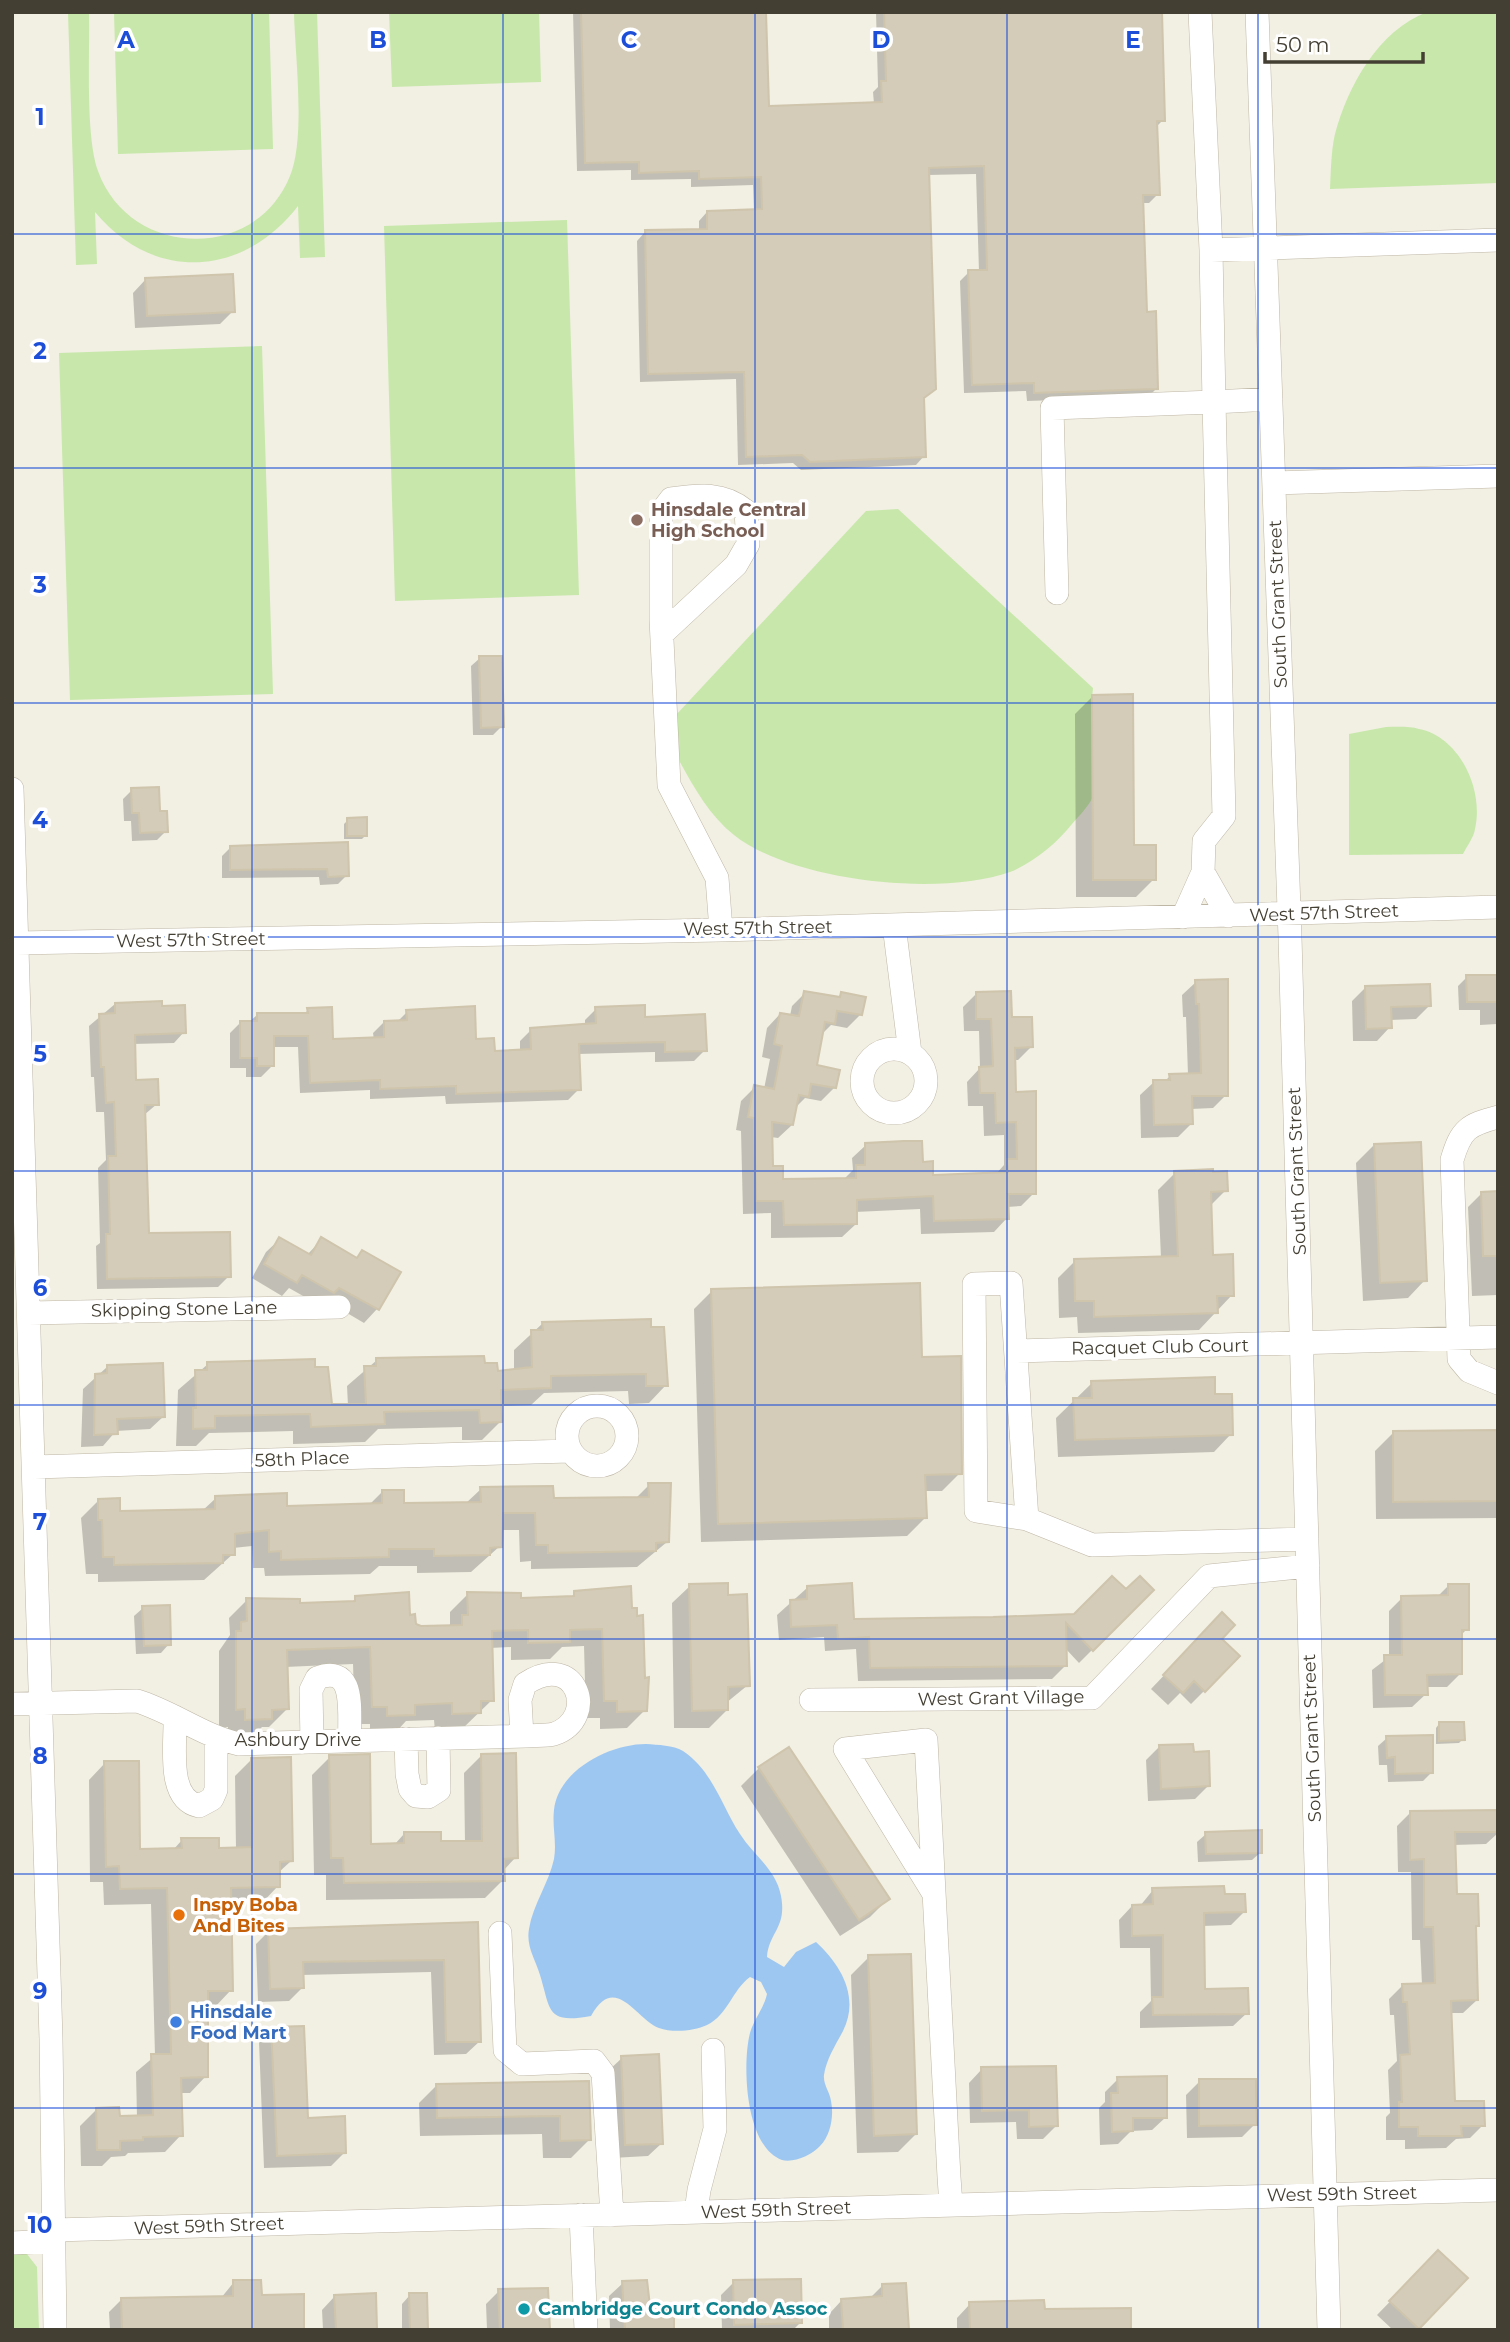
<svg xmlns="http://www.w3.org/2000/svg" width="1510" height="2342" viewBox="0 0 1510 2342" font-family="Montserrat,sans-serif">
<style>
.green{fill:#c7e8aa}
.water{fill:#9dc7f1}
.shadow{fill:#0003}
.building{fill:#d4ccb8;stroke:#cfc4ac;stroke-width:2}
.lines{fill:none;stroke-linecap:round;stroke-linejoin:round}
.minor-casing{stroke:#beb7a6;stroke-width:24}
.minor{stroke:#fff;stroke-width:23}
.grid{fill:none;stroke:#1d4ed8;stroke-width:2;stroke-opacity:0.55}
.education-dot{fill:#8d6e63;stroke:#fff;stroke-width:2.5}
.food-dot{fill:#e8710a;stroke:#fff;stroke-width:2.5}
.shop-dot{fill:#3f7fe0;stroke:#fff;stroke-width:2.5}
.culture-dot{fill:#0f9aa8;stroke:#fff;stroke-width:2.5}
.labels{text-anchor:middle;stroke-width:7;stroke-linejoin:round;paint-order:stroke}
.education-label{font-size:18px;font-weight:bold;fill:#785e54;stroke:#fff;text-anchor:start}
.street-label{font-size:18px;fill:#443f33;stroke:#fff}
.food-label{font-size:18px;font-weight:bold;fill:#c56008;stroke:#fff;text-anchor:start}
.shop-label{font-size:18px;font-weight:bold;fill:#366cbe;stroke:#fff;text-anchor:start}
.culture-label{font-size:18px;font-weight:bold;fill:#0d838f;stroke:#fff;text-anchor:start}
.grid-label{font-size:23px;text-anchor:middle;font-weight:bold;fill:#1d4ed8;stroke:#fff;stroke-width:7;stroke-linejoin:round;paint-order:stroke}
</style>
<rect width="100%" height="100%" fill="#f2efe3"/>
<path class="green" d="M68,12H89C90,53 85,135 98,171C129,258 255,263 290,176C306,137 295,56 294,12H317L325,257L300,258L298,206C243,277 154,283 95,212L97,264L76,265Z
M114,12H269L273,149L118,154Z
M389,12H539L541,82L392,87Z
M1427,12H1498V183L1330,189C1331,171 1331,151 1335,134C1348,86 1378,31 1427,12Z
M567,220L579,595L395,601L384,226Z
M262,346L273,694L70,700L59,353Z
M898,509L1093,688C1090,714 1093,741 1094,767C1094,775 1097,787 1094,794C1091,804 1079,816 1072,824C1057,843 1033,863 1010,872C940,897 793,882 734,835C701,809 683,765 662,730L866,511Z
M1386,727C1397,727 1409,726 1419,729C1460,737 1484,790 1475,829C1474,837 1467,846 1463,854L1349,855V734Z
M12,2245H20L37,2267L39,2330H12Z"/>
<path class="water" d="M646,1744C658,1745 673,1745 683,1751C713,1771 722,1807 740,1834C754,1856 776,1869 781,1896C787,1928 769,1932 767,1957L784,1967L796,1952L816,1942C841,1965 860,1997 843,2031C836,2044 826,2060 824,2075C823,2085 830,2092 831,2101C834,2115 831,2135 820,2146C812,2155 794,2163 782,2160C745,2147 742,2064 750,2033C754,2019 764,2008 767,1994L761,1982L750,1977C732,1990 728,2015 707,2025C694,2031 673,2033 659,2028C636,2019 615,1972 591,2016C546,2024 551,2011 540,1975C535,1958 526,1947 529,1929C533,1904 549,1883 554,1859C557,1842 552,1827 554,1810C558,1770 610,1744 646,1744Z"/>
<path class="shadow" d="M573,12H764L767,108L874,104L873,92L878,87L876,12H1160L1163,120L1156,127L1158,194L1149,203H1142L1145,313L1156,389L1148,397L1027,401L1026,391L964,393L960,281L969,272H979L976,174L928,175L922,399L924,456L916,465L801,470L793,463L738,465L736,379L640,382L637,241L645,232L699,231V221L707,212L754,211L753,185L691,187V179L631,180V170L577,171Z
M146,279L233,311L220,324L135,328L133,293Z
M480,658L502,726L493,735H473L471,666Z
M1093,696L1132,847L1154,879L1136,897H1076L1075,714Z
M132,790L158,813L166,831L157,840L132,841L131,821H124L123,799Z
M348,820L366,835L362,839H344V824Z
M346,844L347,875L338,884L320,885L319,877L222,878V856L230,848Z
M1467,977H1498L1497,1024L1480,1025V1010H1459L1458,986Z
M1196,982L1226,1095L1213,1108L1191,1109V1124L1178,1137L1141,1138L1140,1095L1154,1082H1164L1170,1076L1188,1075L1186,1017H1183L1182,995Z
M1365,988L1429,1006L1416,1019L1390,1020V1027L1377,1041H1353L1352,1001Z
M805,993L837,999L841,994L860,1015L847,1028L831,1025L821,1035L815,1067L835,1087L821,1101L805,1098L795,1108L792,1125L778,1138L771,1137L772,1168L782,1181L843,1180L853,1170L852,1158L866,1145L921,1164L931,1177L995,1175L1004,1165V1135L984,1136L983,1106H968L967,1082L980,1068L979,1031H964L963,1007L976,994L1010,1019L1031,1047L1018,1060H1013L1014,1094L1034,1193L1021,1206L1007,1207V1218L994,1232L921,1234L920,1209L855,1212L856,1224L842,1237L771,1238V1213L743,1214L741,1131L736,1130L741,1101L755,1087L764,1089L770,1059L762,1057L767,1028L780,1014L790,1016L792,1006Z
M115,1004L161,1007L184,1032L174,1043L133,1044L134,1081L157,1104L144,1115L147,1235L229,1276L218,1287L97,1289L96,1246L100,1243L98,1168L106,1160L104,1112H96L94,1077H91L89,1026Z
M596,1009L643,1018L705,1050L694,1061L655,1062V1052L578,1054L579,1089L568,1100L446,1104L445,1096L370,1099V1090L300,1093L298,1047H272V1066L261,1077H246V1068H230V1033L241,1022H249L257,1015H303L308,1010L331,1041L374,1040L373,1033L384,1022H397L407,1012L474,1040L493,1053L520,1051V1041L531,1030L585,1026V1020Z
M1374,1145L1425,1280L1408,1298L1363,1301L1356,1163Z
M1175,1173L1226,1190L1209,1207L1211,1257L1232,1295L1199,1330L1078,1333L1077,1317L1059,1318L1058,1278L1075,1261L1161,1258L1158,1190Z
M1482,1193H1498V1295L1472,1296L1468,1207Z
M280,1239L307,1255L321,1240L355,1259L362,1252L399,1272L377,1309L364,1323L325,1300L319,1305L289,1288L282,1296L252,1278L266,1252Z
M712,1291L920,1359L960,1473L942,1491H924L925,1518L907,1536L701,1542L694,1309Z
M649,1321L666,1385L649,1403L629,1404L628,1391L544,1393L531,1405L500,1406V1422L482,1440H462V1427L378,1429L365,1442L293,1444V1431L209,1433L196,1446H176L178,1390L208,1364L314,1369L331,1406H348L347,1386L377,1360L483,1365L496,1372L514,1371V1350L543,1323Z
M107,1367L164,1416L150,1429L116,1431L103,1446L81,1447L83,1389Z
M1092,1383L1214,1396L1231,1434L1214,1452L1058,1457L1056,1418Z
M1498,1432V1518L1376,1519L1375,1451L1393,1433Z
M649,1485L667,1542L637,1567L531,1569V1561L520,1562L519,1530H501L500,1546L471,1572L417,1573V1566H379L370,1574L265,1576L264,1568H253L252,1546L233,1548V1554L204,1580L98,1582V1574H86L81,1518L98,1501L118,1512L202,1511L216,1498L285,1507L369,1505L382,1492L403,1505L465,1504L481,1489L552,1500L635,1499Z
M690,1586L726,1597L748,1685L726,1703L727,1710L709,1728H674L672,1603Z
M1448,1586L1467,1629L1460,1636L1461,1673L1447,1687H1426V1694L1412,1707L1373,1708L1372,1670L1389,1657V1611L1402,1598L1437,1597Z
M807,1588L853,1621L1075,1616L1126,1592L1152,1590L1079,1663L1065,1648V1666L1052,1679L858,1681L856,1649L825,1651L824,1637L779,1640L777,1615Z
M575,1593L630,1610L645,1710L627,1728L600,1729V1718H586L584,1646L562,1647L550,1659L511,1660V1647L490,1648L492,1700L461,1730L435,1731L434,1720L406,1721L396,1732L370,1733V1724H355L353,1664L285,1667L287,1709L269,1727H262L253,1736L228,1737V1727H219V1651L230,1635L229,1618L247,1600L299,1605L351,1603L356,1598L408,1617L414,1625L421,1628L450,1627V1612L468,1594L519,1599L570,1598Z
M143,1608L169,1644L161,1653L136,1654L134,1616Z
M1209,1628L1219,1639L1204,1691L1191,1704L1180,1693L1168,1705L1151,1689Z
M1439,1724L1463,1739L1459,1743L1436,1744V1728Z
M1387,1738L1432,1772L1423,1781L1388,1782L1387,1765H1379L1378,1746Z
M1159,1747L1192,1753L1208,1786L1195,1799L1148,1801L1146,1760Z
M482,1755L516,1857L503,1871V1880L485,1898L326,1900V1875H314L312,1775L330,1757L369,1845H394L404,1834L440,1843H465L464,1773Z
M252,1759L291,1861L278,1873V1886L262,1903H229L231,1990L215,2007H206V2076L190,2093H180L181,2135L165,2152L128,2153L125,2156L111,2157L102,2166H81L80,2126L96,2110L118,2118H137L136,2072L155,2056L151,1904L104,1905L103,1882H90L89,1780L105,1763L139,1850H173L182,1840L217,1850H236L235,1776Z
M759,1768L888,1899L870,1917L840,1936L741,1786Z
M1498,1811V1833L1486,1844L1454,1845L1455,1895L1477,1926L1474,1928L1477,2000L1463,2013H1450L1453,2103L1483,2125L1470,2138L1456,2139L1446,2148L1405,2149V2140H1386V2117L1390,2113L1388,2070L1397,2061L1394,2015H1390L1389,1999L1403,1985H1422L1420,1940H1412L1411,1872H1398L1397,1826L1410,1813Z
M1206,1834L1261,1852L1252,1860L1198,1862L1197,1842Z
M1153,1890L1223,1896L1244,1912L1231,1925L1203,1926V1990L1247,2013L1233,2026L1140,2028V2012L1151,2001L1150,1948H1120L1119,1920L1132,1906H1140Z
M477,1924L480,2041L466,2054L434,2055L431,1972L301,1975L302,1988L289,2001L258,2002L256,1944L269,1931Z
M869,1957L916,2134L898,2152L857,2153L851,1975Z
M272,2029L306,2120L345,2152L331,2166L264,2168L259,2042Z
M622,2058L662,2143L648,2156L612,2158L608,2071Z
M982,2069L1056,2126L1043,2139H1017L1016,2122L970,2123L969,2083Z
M1118,2079L1166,2117L1152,2130L1131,2131L1118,2144L1100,2145L1099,2108L1105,2102V2092Z
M1200,2081L1255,2124L1242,2137L1187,2138L1186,2095Z
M588,2083L589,2140L571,2158H543L542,2134L420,2136L419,2103L437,2085Z
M1438,2252L1465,2278L1415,2330H1393L1377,2315Z
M234,2282L260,2297L303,2330H110L109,2312L122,2299L221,2298Z
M734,2282L801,2322L793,2330H722L721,2295Z
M623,2283L649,2308L673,2330H610L609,2296Z
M882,2286L907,2330H829V2314L842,2300L869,2299Z
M499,2291L548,2330H487L486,2304Z
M410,2295L426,2330H402V2304Z
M335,2296L376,2330H323L322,2310Z
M970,2304L1043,2310L1129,2330H957V2318Z"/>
<path class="building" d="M581,12H766L769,106L882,102L881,81H886L884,12H1162L1165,121H1157L1160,195H1143L1147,312L1156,311L1158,389L1034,393V383L972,385L968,270H987L984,166L929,168L936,389L924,398L926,457L810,462L802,455L746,457L744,372L648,374L645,230L707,229V211L762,209L761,177L699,179V171L639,173V162L585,163Z
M233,274L235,312L147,316L145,278Z
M479,656H502L504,727L481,728Z
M1133,694L1134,845H1156V880H1093L1092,695Z
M159,787L160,811H167L168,832L140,833L139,813H132L131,788Z
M367,817V836H347V818Z
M348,842L349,876L328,877L327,869L230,870V846Z
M1466,975H1498V1002H1467Z
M1228,979V1096H1192L1193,1124L1154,1125L1153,1080H1170L1169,1074L1201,1073L1199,1004H1196L1195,980Z
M1430,984L1431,1006L1391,1007L1392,1028L1366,1029L1365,986Z
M804,991L840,997L841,992L866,997L862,1015L837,1011L835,1024L825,1022L817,1065L840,1070L836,1088L811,1084L809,1097L799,1095L793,1125L772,1122L773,1166H783V1179L856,1178V1165H865V1143L904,1141H922L923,1162L933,1161V1175L1008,1172L1007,1159H1017L1016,1122L996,1123L995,1093H980L979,1067L993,1066L991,1019H976V992L1011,991L1012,1017H1032L1033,1047L1015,1048L1016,1092L1036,1091V1194H1008L1009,1219L934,1221L933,1196L857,1200V1224L784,1225L783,1201H756L754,1118L748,1117L754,1085L774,1089L782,1046L774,1044L780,1013L799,1016Z
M162,1001V1006L185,1005L186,1033L135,1035L136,1080L158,1079L159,1105H145L149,1233L230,1232L231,1277L107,1279L106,1234H110L108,1156H116L114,1102L106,1103L104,1067H101L99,1014L115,1013V1003Z
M645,1005V1017L705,1014L707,1051L665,1052V1042L579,1044L581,1090L456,1094V1086L380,1089V1080L310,1083L308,1036H274V1066H257V1058H240V1021H257V1013H308L307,1008L332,1007L333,1039L384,1037V1021L407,1020L406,1010L475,1006L476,1039L494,1038L495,1051L531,1049L530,1028L596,1023L595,1007Z
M1421,1142L1427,1281L1380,1283L1374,1144Z
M1213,1169V1172L1227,1171L1228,1191L1211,1192L1213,1255L1233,1254L1234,1296H1217L1218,1313L1094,1317V1301H1075L1074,1259L1178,1256L1174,1171Z
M1498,1191V1256H1483L1481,1192Z
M279,1237L311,1255L321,1237L357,1258L362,1250L401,1272L379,1310L339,1288L334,1293L302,1275L297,1283L264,1264Z
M920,1283L922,1357L961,1356L962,1474L925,1475L927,1518L718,1524L711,1289Z
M651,1319V1327H664L668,1386H646V1374L551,1376V1388L501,1390L502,1422L480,1423L479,1410L384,1412L385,1424L311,1427L310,1414L215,1416V1428L193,1429V1408H196L195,1370H207V1362L315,1359V1367H328L332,1404H366L364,1366H376V1358L484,1356L485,1363H497L498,1371L532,1367L531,1330H543L542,1322Z
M163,1363L165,1417L117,1419L118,1434L94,1435L95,1374L107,1373V1365Z
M1215,1377V1394H1232L1233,1435L1075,1440L1073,1398H1092L1091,1381Z
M1498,1430V1501L1393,1502V1431Z
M648,1483H671L669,1542L656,1543V1551L548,1553V1545H536L535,1513H503L502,1547L490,1548V1555L434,1556V1549H389V1557L281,1560V1551L269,1552V1530L235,1534V1555H223V1563L114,1565V1557H103L102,1520H98V1499L120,1498V1511L215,1509V1496L287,1493V1506L382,1503V1490H404V1503L481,1502L480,1487L553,1486L554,1498L649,1497Z
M1112,1576L1126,1589L1140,1576L1154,1590L1093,1651L1066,1623L1067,1666L870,1668L869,1637L838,1639L837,1625L791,1627L790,1600L807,1599V1586L852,1583L854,1619L993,1617L1074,1614Z
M728,1583V1595L747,1594L750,1686L728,1687V1710L692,1711L689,1584Z
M1448,1584H1469V1630H1462V1674L1427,1675L1428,1695H1385L1384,1655H1402L1401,1596L1448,1595Z
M631,1586L632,1608H637V1616L643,1615L645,1678L649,1677L647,1711L617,1712V1701H604L602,1629L570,1630V1642L528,1643V1630L492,1631L494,1701H481V1713L452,1714V1703L415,1705V1715L387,1716V1707H372L370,1647L287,1650L289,1709L272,1710V1719L245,1720V1709L236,1710V1631H241V1622L247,1621L246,1598L300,1599V1603L355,1601V1596L409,1592L410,1615L415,1614L416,1624L421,1626L462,1625V1615H468L467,1592L521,1593V1598L574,1596V1591Z
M170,1605L171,1645L144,1646L142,1606Z
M1222,1612L1235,1625L1222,1639L1240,1656L1205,1692L1194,1681L1183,1693L1163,1675Z
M1439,1722H1464L1465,1740L1439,1741Z
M1433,1735V1773L1395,1774V1757L1387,1758L1386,1736Z
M1193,1744L1194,1752L1209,1751L1210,1786L1161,1789L1159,1745Z
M789,1747L890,1899L859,1920L758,1767Z
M516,1753L518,1858L504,1859L505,1881L344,1883L343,1858H331L329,1755L370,1754L371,1844L404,1843V1832H441V1841H482L481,1754Z
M291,1757L293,1861L280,1862V1887L231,1888L233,1991H208V2077L181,2078L183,2136L143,2137V2140L120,2141V2150H97L96,2108L119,2107L120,2116L153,2115L151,2054H171L167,1888L120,1889L119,1866L106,1867L104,1761H139L140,1849L182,1848L181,1838H219V1848L252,1847L251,1758Z
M1498,1810V1832H1455L1457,1894H1478L1479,1926H1476L1478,2000L1451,2001L1455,2101H1484L1485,2126H1461L1462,2136H1418V2127H1399V2102H1402L1400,2055L1410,2054L1407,2002H1403L1402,1984L1435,1983L1433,1927H1424V1859L1410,1860V1811Z
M1262,1830V1853L1206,1854L1205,1832Z
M1224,1886L1225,1894H1245L1246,1912L1204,1913L1205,1989L1248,1988L1249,2014L1153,2015L1152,1997H1163V1935L1132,1936V1905L1153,1904L1152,1888Z
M478,1922L481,2042H446L444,1960L303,1962L304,1988L270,1989L268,1929Z
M911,1954L917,2134L874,2136L868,1955Z
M304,2026L308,2118L345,2116L346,2153L277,2156L271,2027Z
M659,2054L663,2144L625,2145L621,2056Z
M1056,2066L1058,2126L1029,2127V2110L982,2111L981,2067Z
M1167,2076V2118H1133V2131L1112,2132L1111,2093H1118L1117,2077Z
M1199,2079H1256L1257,2125L1199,2126Z
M589,2081L591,2140L560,2141V2116L437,2118L436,2084Z
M1438,2250L1468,2278L1419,2329L1389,2301Z
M801,2279L802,2323L734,2325L733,2280Z
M233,2280H261L262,2295L304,2294V2330H122L121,2298L233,2296Z
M647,2280L650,2306H674V2330H625L622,2281Z
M906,2283L909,2330H843L841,2299L882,2296V2284Z
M548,2288L550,2330H500L498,2289Z
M376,2293L377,2330H336L334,2295Z
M409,2293H427L428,2330H410Z
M1044,2300L1045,2309L1131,2308V2330H970L969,2302Z"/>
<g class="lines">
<g class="minor-casing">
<path id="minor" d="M1257,12L1290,937L1329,2330
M1211,250L1498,240
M1274,483L1498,476
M1057,593L1052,408L1214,402L1211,250L1200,12
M662,634L736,565L748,544L746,511C723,492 700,495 671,499L661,512V619L669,785L717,878L721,930
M12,789L51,2039L55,2330
M1203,872L1204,841L1224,816L1214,402L1271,399
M1183,917L1203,872L1228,916
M894,925L910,1053
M17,943L721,930L1498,907
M862 1081a32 32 0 1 1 64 0a32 32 0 1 1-64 0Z
M1498,1117C1468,1125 1461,1129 1452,1160L1459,1359L1469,1371L1498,1383
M29,1313L339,1307
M1017,1351L1498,1337
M567 1436a30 30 0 1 1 60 0a30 30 0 1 1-60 0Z
M34,1467L570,1451
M1027,1519L976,1511L974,1284L1011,1283L1027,1519L1092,1545L1307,1539
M811,1700L1092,1698L1209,1576L1308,1566
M12,1704L137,1701C173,1712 203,1736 239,1744L526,1736C535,1735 545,1736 554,1734C600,1718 576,1649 525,1684L520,1700L522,1736
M175,1717C176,1744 166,1799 199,1806L212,1799L216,1790V1738
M406,1739L407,1774L410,1789L416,1796L428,1797L439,1790L438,1738
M312,1742L311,1690L317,1678C358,1663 348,1714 350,1740
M934,1894L845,1749L926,1740L949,2177L951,2205
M500,1933L505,2050L522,2064L594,2061L603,2073L612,2215
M696,2212L699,2190L715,2129L713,2050
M581,2215L586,2330
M54,2230L1498,2190
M12,2243L54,2241"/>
</g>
<use href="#minor" class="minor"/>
</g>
<path class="grid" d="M252,12V2330M503,12V2330M755,12V2330M1007,12V2330M1258,12V2330M12,234H1498M12,468H1498M12,703H1498M12,937H1498M12,1171H1498M12,1405H1498M12,1639H1498M12,1874H1498M12,2108H1498"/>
<circle class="education-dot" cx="637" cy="520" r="7"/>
<circle class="food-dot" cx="179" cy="1915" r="7"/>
<circle class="shop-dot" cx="176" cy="2022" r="7"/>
<circle class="culture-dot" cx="524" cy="2309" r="7"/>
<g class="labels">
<g class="education-label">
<text x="651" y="516">Hinsdale Central<tspan x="651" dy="21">High School</tspan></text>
</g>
<g class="street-label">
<text transform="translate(1278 604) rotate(-92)" y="6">South Grant Street</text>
<text transform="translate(1324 913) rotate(-2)" y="6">West 57th Street</text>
<text transform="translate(758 928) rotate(-1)" y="6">West 57th Street</text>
<text transform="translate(191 940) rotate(-1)" y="6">West 57th Street</text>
<text transform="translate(1297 1171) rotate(-92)" y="6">South Grant Street</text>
<text transform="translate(184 1309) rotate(-1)" y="6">Skipping Stone Lane</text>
<text transform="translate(1160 1347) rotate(-1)" y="6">Racquet Club Court</text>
<text transform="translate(302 1459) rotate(-2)" y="6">58th Place</text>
<text transform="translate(1001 1698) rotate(-1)" y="6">West Grant Village</text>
<text transform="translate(1312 1738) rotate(-92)" y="6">South Grant Street</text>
<text x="298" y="1746">Ashbury Drive</text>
<text transform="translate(1342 2194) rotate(-1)" y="6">West 59th Street</text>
<text transform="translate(776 2210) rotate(-2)" y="6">West 59th Street</text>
<text transform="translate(209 2226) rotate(-2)" y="6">West 59th Street</text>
</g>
<g class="food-label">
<text x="193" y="1911">Inspy Boba<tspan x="193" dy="21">And Bites</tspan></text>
</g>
<g class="shop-label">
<text x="190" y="2018">Hinsdale<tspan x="190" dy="21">Food Mart</tspan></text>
</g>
<g class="culture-label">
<text x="538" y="2315">Cambridge Court Condo Assoc</text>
</g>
</g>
<g class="grid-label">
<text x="126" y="48">A</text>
<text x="378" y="48">B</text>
<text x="629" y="48">C</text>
<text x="881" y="48">D</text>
<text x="1133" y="48">E</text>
<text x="40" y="125">1</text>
<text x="40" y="359">2</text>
<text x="40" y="593">3</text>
<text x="40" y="828">4</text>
<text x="40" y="1062">5</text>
<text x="40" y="1296">6</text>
<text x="40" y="1530">7</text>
<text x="40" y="1764">8</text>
<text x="40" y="1999">9</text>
<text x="40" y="2233">10</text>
</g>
<rect width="1510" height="2342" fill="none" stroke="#443f33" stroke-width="28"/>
<path d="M1265 52v10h158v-10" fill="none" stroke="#443f33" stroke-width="3.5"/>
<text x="1276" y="52" font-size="21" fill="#443f33" stroke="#ffffff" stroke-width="5" paint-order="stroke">50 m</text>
</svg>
